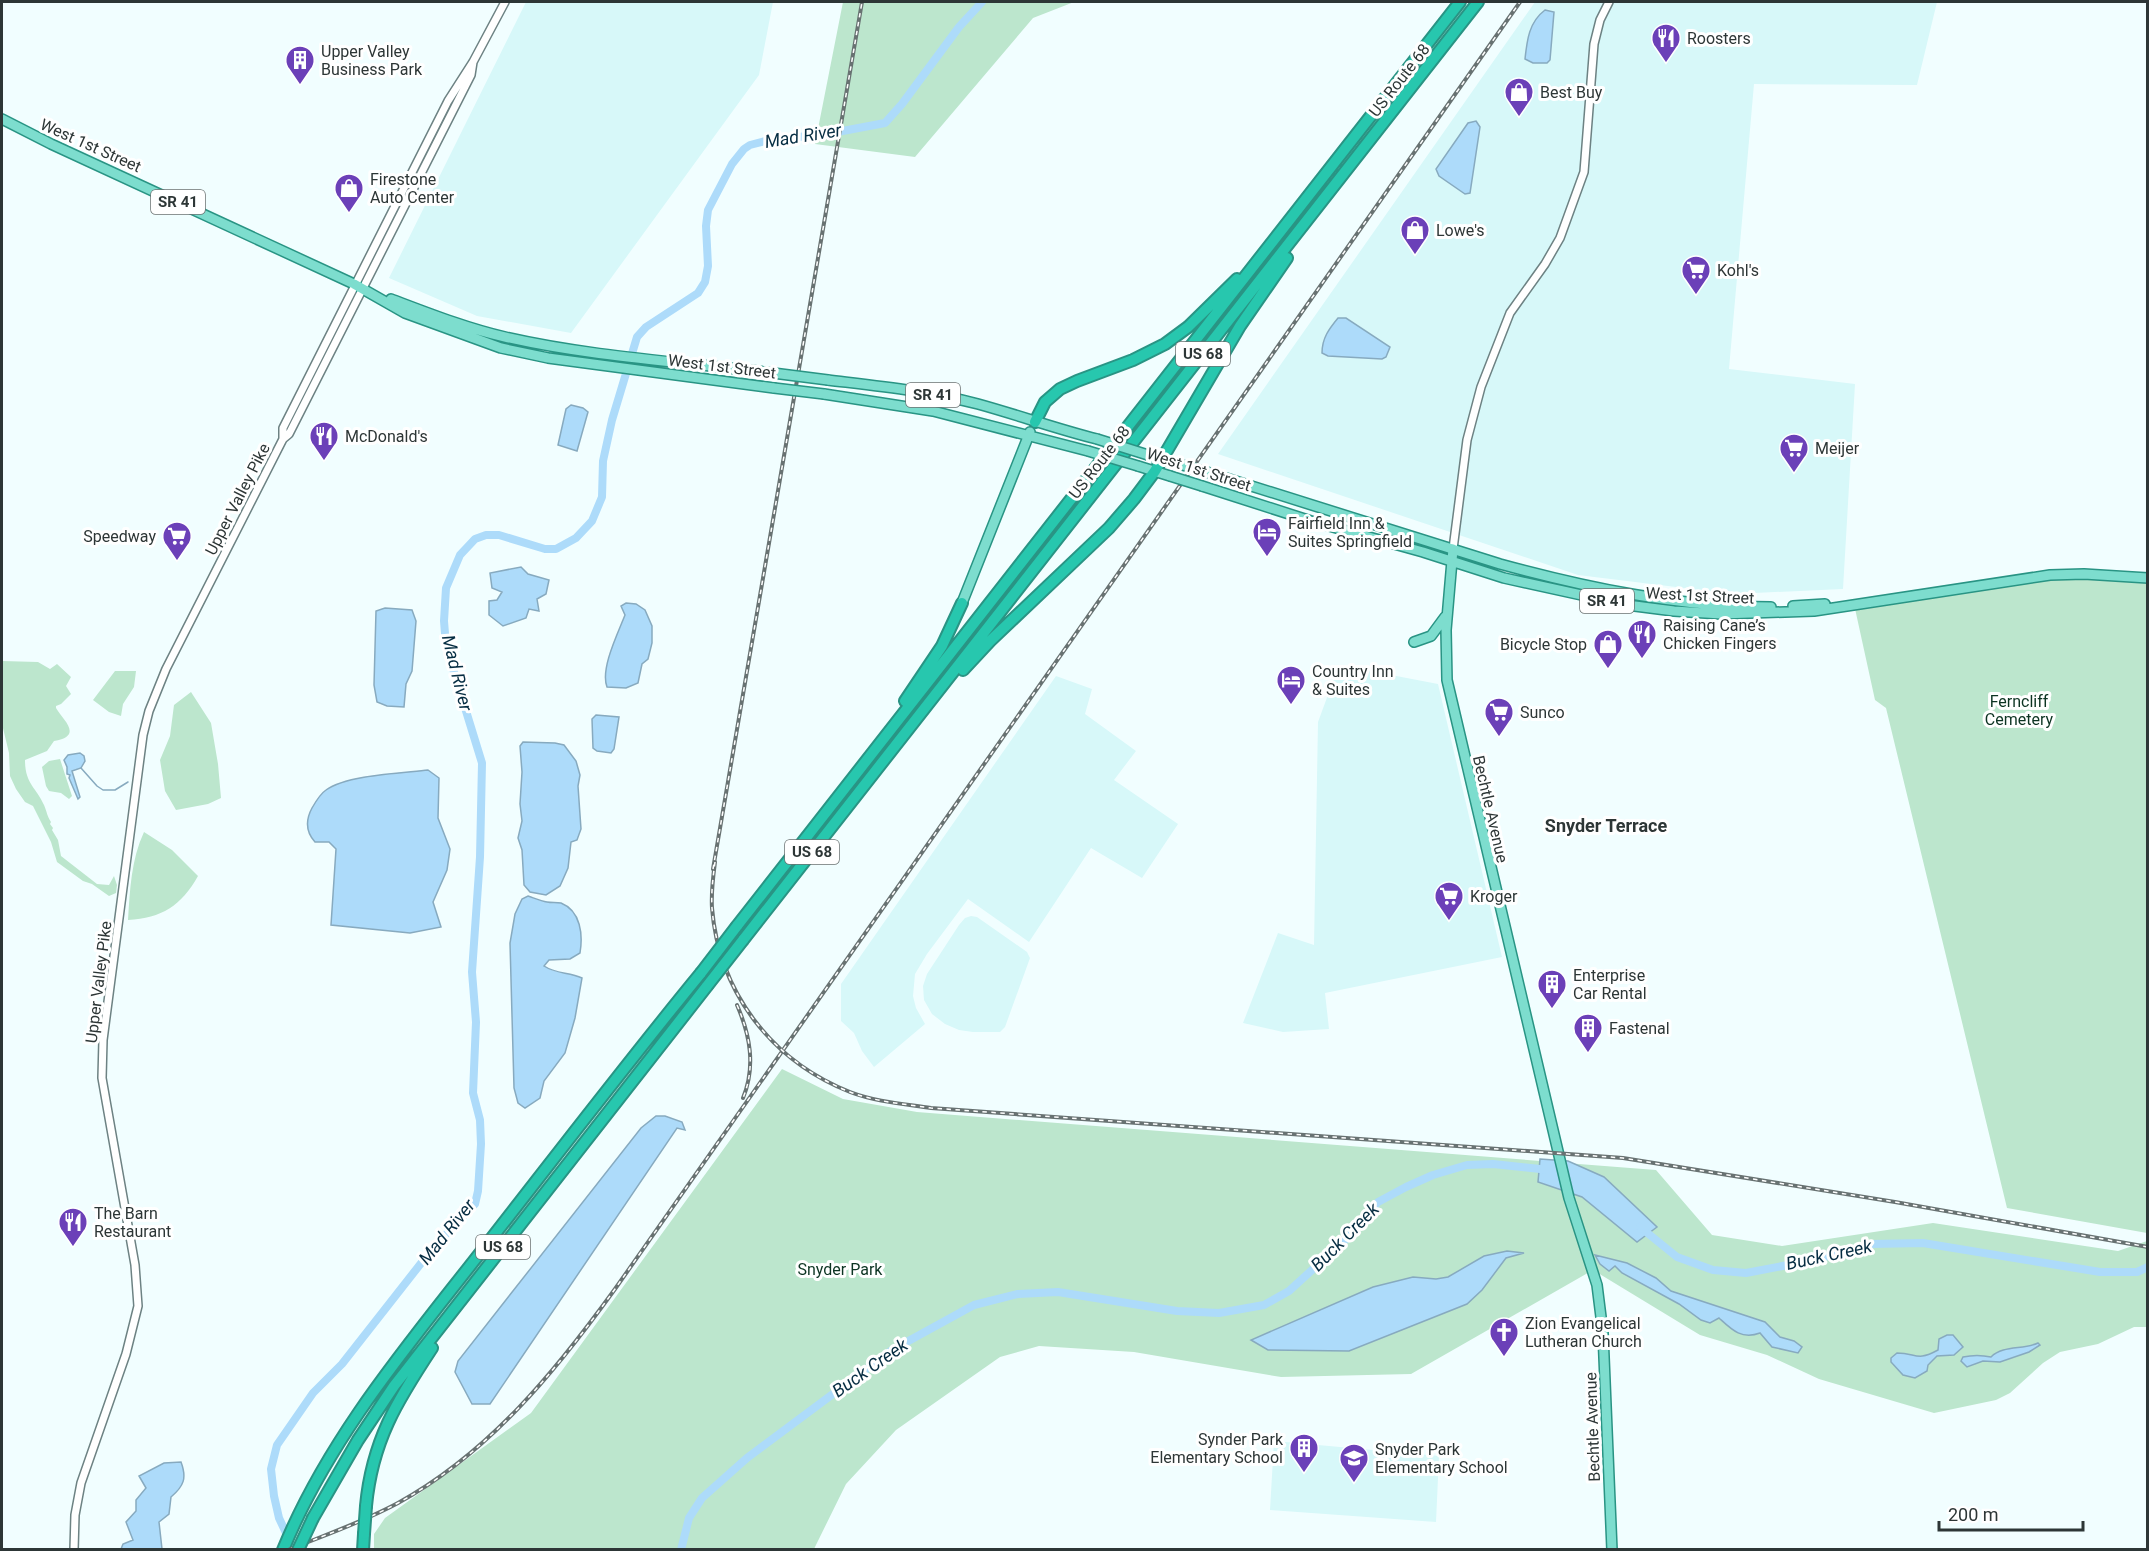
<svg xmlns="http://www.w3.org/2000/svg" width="2149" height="1551" viewBox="0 0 2149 1551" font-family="Roboto,sans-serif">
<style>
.built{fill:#d7f8f9}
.green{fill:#bce6cd}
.water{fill:#addbfa;stroke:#87aabf;stroke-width:1.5}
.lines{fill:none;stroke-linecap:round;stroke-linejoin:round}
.stream{stroke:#87aabf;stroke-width:1.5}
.river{stroke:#addbfa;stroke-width:8}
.minor-casing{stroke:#6d8283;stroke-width:10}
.major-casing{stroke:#299484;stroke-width:12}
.highway-casing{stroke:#299484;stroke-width:14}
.minor{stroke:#fff;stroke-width:7}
.major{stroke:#7dddce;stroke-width:9}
.highway{stroke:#27c7ae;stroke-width:10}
.rail-casing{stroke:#687272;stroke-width:4}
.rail{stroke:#fff;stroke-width:1.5;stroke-dasharray:4.5;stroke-linecap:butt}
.major-bridge-casing{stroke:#299484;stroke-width:12;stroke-linecap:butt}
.highway-bridge-casing{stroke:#299484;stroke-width:14;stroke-linecap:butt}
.major-bridge{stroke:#7dddce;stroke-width:9}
.highway-bridge{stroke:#27c7ae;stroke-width:10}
.labels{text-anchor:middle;stroke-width:6;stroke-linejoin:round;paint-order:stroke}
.shield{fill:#fff;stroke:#6c7272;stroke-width:1.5}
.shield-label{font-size:15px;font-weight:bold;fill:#2d3636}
.poi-label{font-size:16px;fill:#2d3636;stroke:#fff;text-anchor:start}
.street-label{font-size:16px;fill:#2d3636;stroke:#fff}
.park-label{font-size:16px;fill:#0c3422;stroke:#fff}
.water-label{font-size:18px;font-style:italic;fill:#062d42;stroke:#fff}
.neighbourhood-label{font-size:18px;font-weight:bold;fill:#2d3636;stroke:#fff}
</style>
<rect width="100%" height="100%" fill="#f1feff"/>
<path class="built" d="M526,2H773L759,75L571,333L477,316L389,278Z
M1535,2H1937L1917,85L1754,84L1729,369L1855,384L1843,589L1733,594L1578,575L1218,454Z
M1339,665L1438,684L1502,957L1325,993L1329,1029L1283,1032L1243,1023L1278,933L1314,945L1318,722Z
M1056,676L1092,689L1085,714L1136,751L1114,780L1178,824L1142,878L1091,848L1029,942L968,899L927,954L915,974L913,996L916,1008L925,1024L874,1067L862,1051L854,1033L841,1021V984Z
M971,916L977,917L1027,952L1030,958L1005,1027L1000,1032H973L959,1030L945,1024L932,1014L924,1000L923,986L927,974L959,925L965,918Z
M1274,1441L1439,1456L1436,1522L1270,1510Z"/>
<path class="green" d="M843,2H1074L1033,18L915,157L815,144Z
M2050,575L2147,578V1233L2007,1208L1886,708L1875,700L1854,604Z
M2,661L38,662L50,669L57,664L71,677L66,686L71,694L61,704L56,706V708C63,720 84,736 54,741L47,751L25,760C25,784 36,787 44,805C47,812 47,816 51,822L50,824L53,828L52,830L58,840L61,856L97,884L109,885L114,876L117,885L116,893L109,896L92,884L83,881L57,862L51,842L33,806L25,802L16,789L10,776L9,753L2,724Z
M115,671H136L134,687L123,704L121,716L109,712L93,700Z
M191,692L211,723L218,764L221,798L208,804L176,810L165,791L160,760L170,736L174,705Z
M60,759L72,796L69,799L61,793L49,791L46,786L42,767L49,761Z
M144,832L172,850L198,876C181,906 162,918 128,920C130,890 131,860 144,832Z
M782,1069L843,1099L917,1112L1656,1170L1712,1235L1782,1246L1933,1223L2118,1251L2147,1241V1327H2134L2098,1344L2060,1352L2043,1363L2010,1393L1996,1400L1934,1413L1819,1379L1767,1355L1700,1335L1593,1270L1411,1374L1281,1377L1134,1352L1039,1346L1000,1357L896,1430L846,1484L814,1549L374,1550V1534L385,1518L531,1413Z"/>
<path class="water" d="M1545,10L1554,12L1550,60L1547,63H1533L1525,59C1527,40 1529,22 1545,10Z
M1476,121L1480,127L1470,193L1465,194L1439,176L1436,169L1468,123Z
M1338,318H1346L1390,347L1386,357L1382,359L1328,356L1322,353C1322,338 1329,329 1338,318Z
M571,405L583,408L588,412L577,451L558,445L566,409Z
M521,567L528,574L549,580L546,594L537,599L539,611L529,609L526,618L503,626L489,615V601L497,600L502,592L492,588L490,573Z
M626,603L636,604L645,610L652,626V643L648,659L642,664L638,683L626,688L607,687C600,669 618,633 625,615L621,606Z
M385,608L412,610L416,621L412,671L406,684L404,707L387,706L377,702L374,685L376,611Z
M596,715L619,717L614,749L611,753L597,751L593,748L592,719Z
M523,742L555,743L564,745L576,761L580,775L578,786L581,829L577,840L571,842L568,868L560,886L546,895L530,892L524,885L522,850L518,838L522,821L520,804L522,772L520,746Z
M80,753L84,756L85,761L81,768L72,771L80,797L78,799L69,778L70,775L67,774V767L64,760L68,755Z
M428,770L439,778L438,818L450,849L447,870L433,902L441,927L410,933L331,925L336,849L329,842H315C306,832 305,821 312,808C316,801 320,794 326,790C346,775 402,773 428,770Z
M528,896C534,898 541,901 547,902C552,903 556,902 561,903C581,911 583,935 580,953L570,959L549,960L544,966C556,974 569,972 582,978L575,1018L565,1053L544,1081L540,1098L525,1108L518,1103L514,1088L510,943L515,914L522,899Z
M656,1116H665L682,1122L685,1130L677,1128L490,1404H472L455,1372L458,1361L641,1128Z
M1540,1159L1568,1161L1604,1177L1657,1227L1637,1242L1582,1197L1538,1182Z
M1507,1251L1524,1253L1506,1258L1482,1290L1467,1304L1349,1351L1268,1350L1251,1340L1373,1287L1413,1277L1436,1279L1448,1277L1484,1256Z
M1595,1255L1627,1263L1656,1278L1671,1291L1765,1322L1780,1337L1794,1341L1802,1347L1798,1353L1772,1347L1760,1333C1741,1340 1731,1329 1719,1318L1710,1323L1701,1320L1679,1304L1622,1273L1615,1266L1609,1271L1600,1264Z
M1947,1335H1953L1963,1347L1954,1355L1937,1356L1928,1365L1927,1371L1915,1378L1903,1375L1891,1362V1358L1897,1353C1917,1353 1916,1362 1938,1350L1939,1339Z
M2038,1343L2040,1345L2029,1352L2000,1362L1983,1361L1967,1367L1961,1361L1963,1357C1972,1355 1982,1355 1991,1357C2003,1345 2023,1350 2038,1343Z
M181,1462C187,1478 184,1486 171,1497L169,1514L159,1522L162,1549H121L123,1544L133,1540L126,1522L136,1511V1500L146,1488L139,1476L164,1463Z"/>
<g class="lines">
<path class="stream" d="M81,768L97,786L103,790H115L128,782"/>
<path class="river" d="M1640,1227L1677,1257L1713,1270L1746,1273L1814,1260L1871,1244L1923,1243L2100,1272H2137L2148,1267
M294,1550L279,1518L274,1496L271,1469L277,1445L313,1393L342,1364L433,1248L475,1204L478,1191L481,1144L480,1120L473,1093L476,1022L472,972L480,857L482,763L446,646L444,621L446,588L460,555L475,539L486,535H499L545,549H556L576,538L592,521L602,497L603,461L612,420L637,337L646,327L698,293L705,282L708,266L706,226L708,210L732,164L744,149L750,145L765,141L832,133L885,123L902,104L959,27L982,2
M681,1550L689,1518L702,1498L747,1458L892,1350L974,1305L1018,1294L1058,1292L1177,1311L1219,1313L1264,1305L1289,1291L1346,1239L1378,1202L1406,1187L1433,1175L1467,1165L1493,1164L1549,1170"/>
<g class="minor-casing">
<path id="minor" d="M283,439V428L448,101L473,62L505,2
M1453,549L1467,440L1481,387L1510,313L1545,264L1560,238L1584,172L1594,44L1600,20L1609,2
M74,1550L75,1515L81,1483L126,1354L138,1306L135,1265L102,1078L103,1040L143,735L149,711L166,669L283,439L289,434L471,75L473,62"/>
</g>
<g class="major-casing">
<path id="major" d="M2,119L51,144L354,284L405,313L501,348L548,358L774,388
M391,299C428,313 466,328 505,337C592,357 684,362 773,373
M828,380C878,386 929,391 978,404C1018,415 1057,429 1097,439
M824,394L933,411L1088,451
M1148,455L1179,464
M1138,466L1170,476
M1210,473L1500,564C1588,588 1679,607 1771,607
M1202,486L1311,521L1423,552L1504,578L1627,605L1674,611L1721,614L1814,611L2050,575L2084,574L2148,578
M1453,549L1446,630L1447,680L1569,1198L1597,1285L1603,1333L1612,1550
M962,603L1030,432
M1793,606L1825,604
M1414,642L1431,636L1445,617"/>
</g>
<g class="highway-casing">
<path id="highway" d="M1035,422L1045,402L1060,389L1077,381L1133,360L1165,344L1188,327L1237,279
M963,670L990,641L1109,528L1134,499L1155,471L1240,326L1287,258
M905,701L942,646L962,603
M737,926L1460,2
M743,940L1478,2
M366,1506C372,1441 397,1401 432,1348
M313,1518L358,1440L394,1386L707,986
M283,1550C329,1437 410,1343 484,1248C556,1156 627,1063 701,973
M363,1550L364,1534"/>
</g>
<use href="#minor" class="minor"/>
<use href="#major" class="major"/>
<use href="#highway" class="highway"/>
<g class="rail-casing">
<path id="rail" d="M715,862C713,877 711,893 712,908C719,993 772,1061 850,1092C876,1102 905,1104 931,1108L1623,1158L1895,1202L2148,1247
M713,869L862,2
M737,1005C750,1035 756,1066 743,1098
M288,1550C325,1535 363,1522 398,1503C489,1453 555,1372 615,1289L1520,2"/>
</g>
<use href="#rail" class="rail"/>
<g class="major-bridge-casing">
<path id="major-bridge" d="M773,373L828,380
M774,388L824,394
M1097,439L1148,455
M1088,451L1138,466
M1179,464L1210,473
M1170,476L1202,486"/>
</g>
<g class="highway-bridge-casing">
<path id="highway-bridge" d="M701,973L737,926
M707,986L743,940
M364,1534L366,1506
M298,1550L313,1518"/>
</g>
<use href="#major-bridge" class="major-bridge"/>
<use href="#highway-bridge" class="highway-bridge"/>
</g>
<defs>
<g id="restaurant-pin" transform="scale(1.5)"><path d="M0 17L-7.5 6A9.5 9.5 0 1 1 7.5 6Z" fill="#6b40b8" stroke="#fff"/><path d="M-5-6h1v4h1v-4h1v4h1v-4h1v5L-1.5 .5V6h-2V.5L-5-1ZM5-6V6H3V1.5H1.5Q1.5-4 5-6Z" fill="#fff"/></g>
<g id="building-pin" transform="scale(1.5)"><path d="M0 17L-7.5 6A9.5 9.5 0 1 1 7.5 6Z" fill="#6b40b8" stroke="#fff"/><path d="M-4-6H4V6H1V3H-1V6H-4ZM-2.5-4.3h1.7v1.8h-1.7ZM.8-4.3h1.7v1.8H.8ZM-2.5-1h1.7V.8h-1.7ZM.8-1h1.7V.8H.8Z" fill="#fff"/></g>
<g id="shop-pin" transform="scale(1.5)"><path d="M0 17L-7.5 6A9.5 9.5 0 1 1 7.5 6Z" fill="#6b40b8" stroke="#fff"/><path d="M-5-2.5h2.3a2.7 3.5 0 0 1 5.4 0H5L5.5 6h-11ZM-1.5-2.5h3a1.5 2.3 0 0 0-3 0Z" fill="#fff"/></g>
<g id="supermarket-pin" transform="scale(1.5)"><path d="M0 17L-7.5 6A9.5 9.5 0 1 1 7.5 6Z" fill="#6b40b8" stroke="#fff"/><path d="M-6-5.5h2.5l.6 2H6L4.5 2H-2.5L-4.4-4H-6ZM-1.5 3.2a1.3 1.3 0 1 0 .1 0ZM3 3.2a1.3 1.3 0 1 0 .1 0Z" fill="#fff"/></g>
<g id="hotel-pin" transform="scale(1.5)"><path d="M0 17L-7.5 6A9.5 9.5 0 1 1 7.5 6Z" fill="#6b40b8" stroke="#fff"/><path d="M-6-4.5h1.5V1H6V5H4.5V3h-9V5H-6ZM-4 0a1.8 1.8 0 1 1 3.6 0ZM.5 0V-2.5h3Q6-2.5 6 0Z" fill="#fff"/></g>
<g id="church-pin" transform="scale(1.5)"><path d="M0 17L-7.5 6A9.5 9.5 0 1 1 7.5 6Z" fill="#6b40b8" stroke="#fff"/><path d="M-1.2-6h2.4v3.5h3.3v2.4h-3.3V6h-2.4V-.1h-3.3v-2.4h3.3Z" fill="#fff"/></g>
<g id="school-pin" transform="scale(1.5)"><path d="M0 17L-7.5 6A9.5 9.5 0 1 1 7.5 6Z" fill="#6b40b8" stroke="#fff"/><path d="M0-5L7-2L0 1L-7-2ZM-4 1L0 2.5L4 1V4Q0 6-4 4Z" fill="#fff"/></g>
</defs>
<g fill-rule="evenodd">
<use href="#restaurant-pin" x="1666" y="38"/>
<use href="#building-pin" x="300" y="60"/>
<use href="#shop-pin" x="1519" y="92"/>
<use href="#shop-pin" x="349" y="188"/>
<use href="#shop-pin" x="1415" y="230"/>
<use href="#supermarket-pin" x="1696" y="270"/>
<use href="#restaurant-pin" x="324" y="436"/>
<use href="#supermarket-pin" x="1794" y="448"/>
<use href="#hotel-pin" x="1267" y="532"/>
<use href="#supermarket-pin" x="177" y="536"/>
<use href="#restaurant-pin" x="1642" y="634"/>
<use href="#shop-pin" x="1608" y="644"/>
<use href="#hotel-pin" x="1291" y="680"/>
<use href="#supermarket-pin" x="1499" y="712"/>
<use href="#supermarket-pin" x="1449" y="896"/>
<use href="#building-pin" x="1552" y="984"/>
<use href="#building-pin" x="1588" y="1028"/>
<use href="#restaurant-pin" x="73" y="1222"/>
<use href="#church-pin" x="1504" y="1332"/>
<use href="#building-pin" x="1304" y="1448"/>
<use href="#school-pin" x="1354" y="1458"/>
</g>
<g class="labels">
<g class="shield">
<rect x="151" y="190" width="54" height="24" rx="4.5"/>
<rect x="1176" y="342" width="54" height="24" rx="4.5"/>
<rect x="906" y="383" width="54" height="24" rx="4.5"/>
<rect x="1580" y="589" width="54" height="24" rx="4.5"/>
<rect x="785" y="840" width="54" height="24" rx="4.5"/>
<rect x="476" y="1235" width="54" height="24" rx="4.5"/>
</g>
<g class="shield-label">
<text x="178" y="207">SR 41</text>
<text x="1203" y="359">US 68</text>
<text x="933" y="400">SR 41</text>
<text x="1607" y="606">SR 41</text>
<text x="812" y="857">US 68</text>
<text x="503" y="1252">US 68</text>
</g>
<g class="poi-label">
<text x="1687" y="44">Roosters</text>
<text x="321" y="57">Upper Valley<tspan x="321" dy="18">Business Park</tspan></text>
<text x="1540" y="98">Best Buy</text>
<text x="370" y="185">Firestone<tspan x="370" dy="18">Auto Center</tspan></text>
<text x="1436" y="236">Lowe's</text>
<text x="1717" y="276">Kohl's</text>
<text x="345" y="442">McDonald's</text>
<text x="1815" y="454">Meijer</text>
<text x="1288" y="529">Fairfield Inn &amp;<tspan x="1288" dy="18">Suites Springfield</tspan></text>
<text x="156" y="542" text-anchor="end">Speedway</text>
<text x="1663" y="631">Raising Cane’s<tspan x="1663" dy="18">Chicken Fingers</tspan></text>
<text x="1587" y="650" text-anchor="end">Bicycle Stop</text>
<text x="1312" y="677">Country Inn<tspan x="1312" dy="18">&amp; Suites</tspan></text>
<text x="1520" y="718">Sunco</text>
<text x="1470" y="902">Kroger</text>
<text x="1573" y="981">Enterprise<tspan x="1573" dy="18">Car Rental</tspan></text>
<text x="1609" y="1034">Fastenal</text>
<text x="94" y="1219">The Barn<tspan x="94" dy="18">Restaurant</tspan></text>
<text x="1525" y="1329">Zion Evangelical<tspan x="1525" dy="18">Lutheran Church</tspan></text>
<text x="1283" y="1445" text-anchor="end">Synder Park<tspan x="1283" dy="18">Elementary School</tspan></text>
<text x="1375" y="1455">Snyder Park<tspan x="1375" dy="18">Elementary School</tspan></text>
</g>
<g class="street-label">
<text transform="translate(1399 80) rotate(-52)" y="6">US Route 68</text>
<text transform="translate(91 145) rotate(24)" y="6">West 1st Street</text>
<text transform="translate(722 366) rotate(7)" y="6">West 1st Street</text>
<text transform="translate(1099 462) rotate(-52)" y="6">US Route 68</text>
<text transform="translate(1199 469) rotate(18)" y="6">West 1st Street</text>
<text transform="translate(237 499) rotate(-63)" y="6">Upper Valley Pike</text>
<text transform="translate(1700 595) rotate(3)" y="6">West 1st Street</text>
<text transform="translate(1491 809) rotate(77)" y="6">Bechtle Avenue</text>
<text transform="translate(98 982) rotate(-83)" y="6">Upper Valley Pike</text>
<text transform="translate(1592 1427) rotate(-92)" y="6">Bechtle Avenue</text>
</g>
<g class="park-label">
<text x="2019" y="707">Ferncliff<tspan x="2019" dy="18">Cemetery</tspan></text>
<text x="840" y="1275">Snyder Park</text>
</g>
<g class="water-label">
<text transform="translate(803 136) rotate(-9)" y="6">Mad River</text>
<text transform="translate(457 673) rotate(76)" y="6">Mad River</text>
<text transform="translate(447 1232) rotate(-51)" y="6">Mad River</text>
<text transform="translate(1345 1237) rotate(-45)" y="6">Buck Creek</text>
<text transform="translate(1829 1255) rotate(-12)" y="6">Buck Creek</text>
<text transform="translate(870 1368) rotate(-35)" y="6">Buck Creek</text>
</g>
<g class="neighbourhood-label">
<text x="1606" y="832">Snyder Terrace</text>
</g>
</g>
<rect width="2149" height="1551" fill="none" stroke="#2d3636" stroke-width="6"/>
<path d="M1939 1521v9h144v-9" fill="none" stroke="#2d3636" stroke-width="3"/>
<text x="1948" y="1521" font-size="18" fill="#2d3636" stroke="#ffffff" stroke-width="4.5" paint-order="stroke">200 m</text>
</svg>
